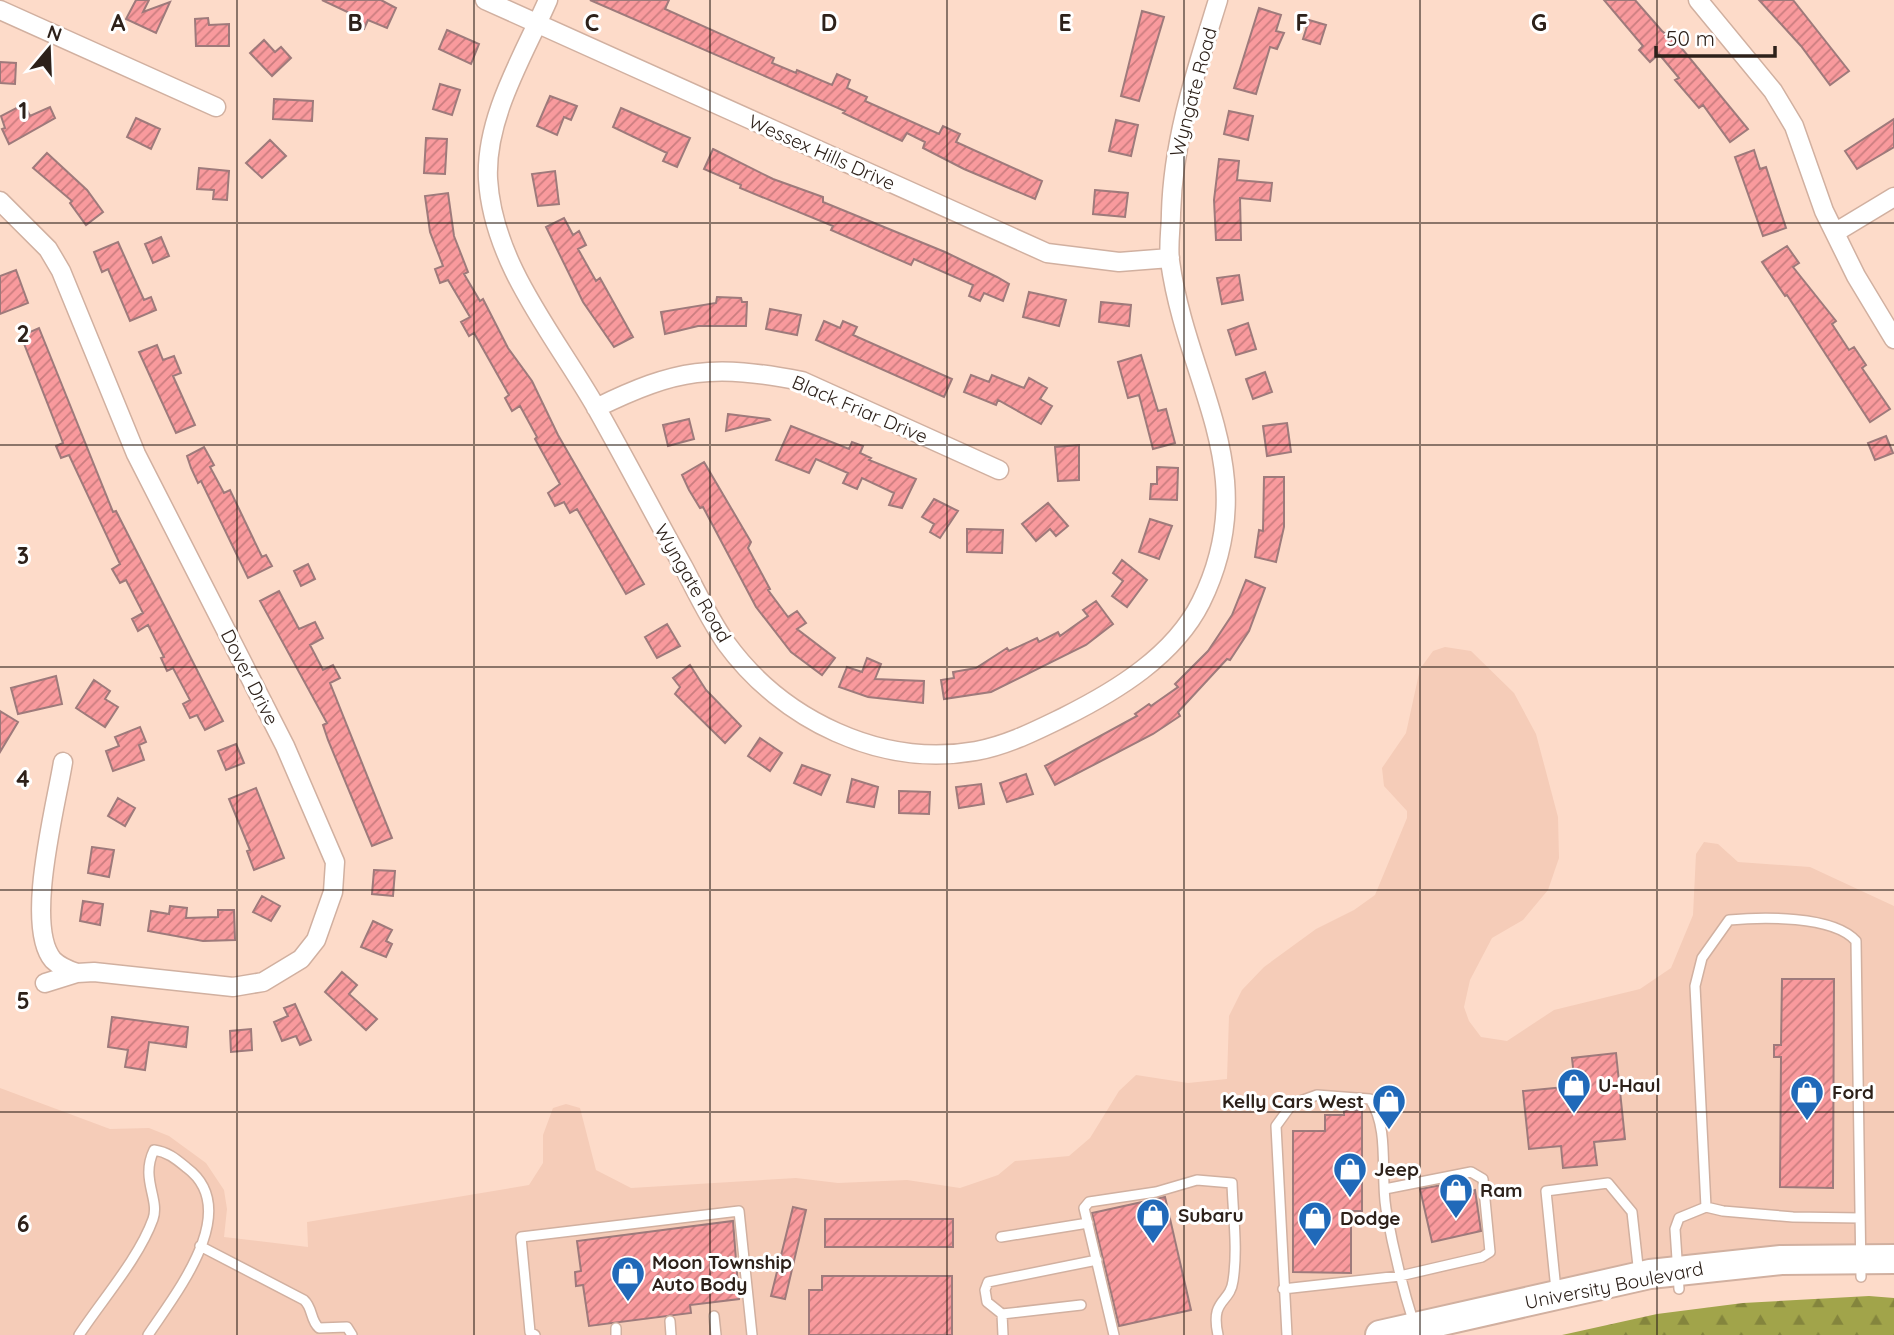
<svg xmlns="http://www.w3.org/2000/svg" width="1894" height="1335" viewBox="0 0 1894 1335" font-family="Quicksand,sans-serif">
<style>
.built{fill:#f5ccb8}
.forest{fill:url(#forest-firs)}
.building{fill:url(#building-hatch);stroke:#9e7a7b;stroke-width:2}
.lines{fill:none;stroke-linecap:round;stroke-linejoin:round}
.lane-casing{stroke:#d1b0a0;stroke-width:12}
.street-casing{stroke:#d1b0a0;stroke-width:21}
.primary-casing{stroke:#d1b0a0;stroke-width:32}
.lane{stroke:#fff;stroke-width:9}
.street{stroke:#fff;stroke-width:18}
.primary{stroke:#fff;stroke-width:28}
.grid{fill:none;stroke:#2d211a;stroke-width:2;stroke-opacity:0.55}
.labels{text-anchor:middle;stroke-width:6;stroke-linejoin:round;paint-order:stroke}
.street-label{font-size:19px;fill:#2d211a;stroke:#fff}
.poi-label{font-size:19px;font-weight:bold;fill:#2d211a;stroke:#fff;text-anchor:start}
.grid-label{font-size:23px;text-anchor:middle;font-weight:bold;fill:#2d211a;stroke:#fff;stroke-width:6;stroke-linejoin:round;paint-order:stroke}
</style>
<defs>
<pattern id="forest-firs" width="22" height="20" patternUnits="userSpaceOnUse" patternTransform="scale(1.75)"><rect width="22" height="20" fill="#a1a44a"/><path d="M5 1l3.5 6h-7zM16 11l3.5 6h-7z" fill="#84853d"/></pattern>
<pattern id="building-hatch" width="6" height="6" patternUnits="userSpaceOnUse" patternTransform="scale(1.75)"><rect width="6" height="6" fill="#f99a9d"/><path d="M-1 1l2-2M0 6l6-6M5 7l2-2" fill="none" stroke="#ca7d7f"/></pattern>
</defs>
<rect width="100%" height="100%" fill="#fddbc9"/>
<path class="built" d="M1445,647L1471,651L1514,693L1536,734L1558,817L1559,858L1548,890L1523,920L1492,938L1470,980L1464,1007L1469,1021L1481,1037L1507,1041L1554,1010L1640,989L1671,968L1693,915L1696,854L1704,842L1718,844L1738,862L1810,867L1894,906V1259L1781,1260L1380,1335H0V1088L110,1129L149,1128L169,1136L206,1163L224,1190L227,1209L224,1237L308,1247L307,1222L529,1185L543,1163V1135L553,1108L566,1104L580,1108L596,1170L631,1188L796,1178L838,1183L907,1180L960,1188L998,1175L1015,1161L1069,1156L1090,1138L1119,1091L1136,1075L1188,1083L1227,1079L1229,1016L1242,990L1264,967L1316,929L1354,910L1375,895L1407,818V811L1384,786L1382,768L1406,733L1420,669L1433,651Z"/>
<path class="forest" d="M1869,1296L1894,1298V1335H1562L1657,1314L1743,1303Z"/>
<path class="building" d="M136,0H149L143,12L170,2L156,33L126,19Z
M322,0H381L396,8L387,28L368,20L364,29L353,24L356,16Z
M590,0H669L665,9L774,58L772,63L796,73L797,70L832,85L837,74L850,80L847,88L867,97L865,101L939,134L943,126L960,134L956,142L1042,181L1035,199L964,169L923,148L925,142L907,133L902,141L843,113L845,111Z
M1604,0H1635L1662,31L1668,36L1670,34L1748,129L1730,142L1703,105L1699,108L1675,80L1679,78L1659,54L1650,62L1639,50L1643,46Z
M1759,0H1793L1849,71L1830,85L1801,46Z
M1259,8L1281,15L1276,31L1284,33L1277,49L1270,47L1256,94L1234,88Z
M1142,11L1164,17L1139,101L1121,96Z
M208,18L209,25L229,24V46H196L195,19Z
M1309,20L1326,25L1320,44L1303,39Z
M447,30L479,44L471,64L439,49Z
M264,40L275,52L281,47L291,58L272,76L250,53Z
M0,62L16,63L15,84L0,83Z
M440,84L460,90L452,115L433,109Z
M550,96L577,106L571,120L564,117L557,135L537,126Z
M274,99L313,101L312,121L273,119Z
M24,104L30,116L50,107L55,118L9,144L2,129L5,128L1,116Z
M621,108L690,138L677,167L663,161L667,153L613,127Z
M1229,111L1253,116L1248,140L1224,134Z
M136,118L160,129L151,149L127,137Z
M1894,119V147L1857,169L1845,151Z
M1116,120L1138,125L1131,156L1109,151Z
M426,138L447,139L445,174L424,173Z
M270,140L286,156L262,178L246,163Z
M713,149L773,179L823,197V202L945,252L997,277L1009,284L1003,301L984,293L980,301L969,296L973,285L914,259L911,265L831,230L833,226L740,188L741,185L704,169Z
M1754,150L1760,169L1766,167L1786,228L1763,236L1735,157Z
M47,153L87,190L103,212L86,225L70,203L72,201L33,168Z
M1219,159L1239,161L1237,180L1272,183L1270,201L1240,198L1241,240H1216L1214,200Z
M199,168L229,171L227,200L213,199L214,190L197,189Z
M555,171L559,204L538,206L532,174Z
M1095,190L1128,193L1125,217L1093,214Z
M448,193L454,236L468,272L464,274L480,301L483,299L508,348L532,381L558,435L644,584L626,594L577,509L570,513L564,502L555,506L548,493L560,484L535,439L537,437L520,406L512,411L505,398L509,395L474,333L469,336L461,322L470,317L448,280L440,283L435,269L443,266L430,232L425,196Z
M564,218L573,235L579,231L586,245L578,249L596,281L600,278L633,337L614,347L583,302L546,227Z
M161,237L169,256L153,263L145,244Z
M118,242L144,300L151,297L156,310L130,321L108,269L102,272L94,252Z
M1787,246L1799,263L1793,267L1836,321L1832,324L1849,350L1854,347L1866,365L1862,368L1890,409L1870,422L1787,295L1785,296L1762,262Z
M16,270L28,303L0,314V276Z
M1239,275L1243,300L1222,304L1217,278Z
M1029,292L1066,300L1059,326L1023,317Z
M717,297L741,298L742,302H747L746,326H698L665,334L661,312L716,303Z
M1101,302L1131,305L1129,326L1099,322Z
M770,309L801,315L797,335L766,329Z
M824,321L840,328L843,321L857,327L853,335L952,379L944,397L816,340Z
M1248,323L1256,349L1236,355L1228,330Z
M39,328L113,512L116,511L223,721L205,730L197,715L190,718L183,704L190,700L173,668L167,671L161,658L164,657L148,625L138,631L132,619L143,613L126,580L120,583L112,569L120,564L69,455L61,458L56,446L63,443L21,336Z
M157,345L163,360L174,356L181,373L173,376L195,425L176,433L139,352Z
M1141,355L1158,411L1166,409L1175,443L1153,449L1139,395L1128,398L1118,362Z
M1265,372L1272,392L1253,399L1246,379Z
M971,375L989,382L992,375L1024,388L1029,378L1047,388L1040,399L1052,406L1041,424L998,400L996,405L964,392Z
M728,414L769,419L770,420L726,431Z
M689,419L694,439L668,446L663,425Z
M1287,423L1291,452L1267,456L1263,426Z
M791,426L849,449L852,442L863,446L860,453L871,458L869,460L916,479L902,508L889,505L894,493L862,478L857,489L843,483L848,473L816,459L809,473L776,460Z
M1886,436L1893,453L1875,460L1868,443Z
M1079,445V480L1058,481L1055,447Z
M204,447L214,465L210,467L224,493L230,490L262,557L266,555L272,566L248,578L201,481L198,483L191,468L187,456Z
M704,462L751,542L748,548L770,589L768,590L788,617L797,611L806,623L797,629L835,658L822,675L791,652L756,607L703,507L700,508L689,490L682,475Z
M1157,467L1178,468L1177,500L1150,499L1151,484H1157Z
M1264,477H1284V527L1276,562L1255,557L1259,530L1263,531Z
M934,499L958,511L940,538L930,532L934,524L922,517Z
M1048,503L1068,526L1056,536L1050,529L1036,541L1022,524Z
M1150,519L1172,526L1159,559L1139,552Z
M967,529L1003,530L1002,553L967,552Z
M1122,560L1147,580L1127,607L1112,596L1123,581L1113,573Z
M308,564L315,579L301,586L294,571Z
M1246,580L1265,588L1249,631L1230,660L1227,659L1178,712L1180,716L1153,734L1055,785L1045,766L1137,716L1135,714L1149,704L1151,706L1178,687L1175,684L1208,651L1232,615Z
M279,591L299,629L315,622L323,638L310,645L323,670L333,665L340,678L330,683L392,838L372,846L328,740L323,725L327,723L260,601Z
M1096,601L1113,624L1086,645L991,692L944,699L941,680L954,678L953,672L976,668L1007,648L1009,651L1037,638L1039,642L1058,632L1060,636L1088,616L1083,610Z
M667,624L680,646L657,658L645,637Z
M867,658L881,664L875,679L924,681L923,703L868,697L839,687L847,667L862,672Z
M690,665L706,690L741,726L725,743L675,694L680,687L673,678Z
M56,676L62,704L18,714L11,688Z
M94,680L110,691L105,699L118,707L105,727L76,708Z
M0,711L18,722L0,752Z
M140,727L146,742L139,745L144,760L113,771L106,751L119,746L115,737Z
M760,738L782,753L770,771L748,756Z
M236,744L244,763L226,770L218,751Z
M802,765L830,775L821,795L794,783Z
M1026,774L1033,794L1007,802L1000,783Z
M852,779L878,787L874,807L847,802Z
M981,784L984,804L959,808L956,787Z
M256,788L284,858L254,870L247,851L250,850L229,799Z
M899,791L930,792L929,814L899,813Z
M118,798L135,808L125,826L108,816Z
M92,847L114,850L109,877L88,873Z
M374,870L395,871L393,896L372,894Z
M262,896L280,906L271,921L253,912Z
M83,901L103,904L100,925L80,921Z
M170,906L187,908L186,918L218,917V910H234L235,940L203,941L148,931L151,911L169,914Z
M373,921L392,930L386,941L392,944L386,957L361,947Z
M342,972L357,985L349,994L377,1019L366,1030L325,992Z
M1782,979H1834L1833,1188L1780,1187L1781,1057H1774V1045H1781Z
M295,1004L311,1040L300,1045L296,1036L282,1041L274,1022L288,1016L284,1008Z
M112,1017L188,1027L186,1047L149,1042L145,1070L125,1067L128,1050L108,1047Z
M251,1029L252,1050L231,1052L230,1031Z
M1616,1053L1625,1139L1594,1142L1597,1165L1563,1168L1561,1146L1529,1149L1523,1091L1575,1086L1572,1058Z
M1344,1110H1362V1211H1351V1273L1293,1272V1131H1325V1115H1344Z
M1453,1183L1456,1195L1475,1190L1481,1231L1432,1242L1420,1189Z
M1165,1197L1191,1310L1119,1326L1092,1213Z
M793,1207L806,1210L785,1299L771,1296Z
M825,1219H953V1247H825Z
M733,1221L739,1299L690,1305L691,1313L589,1326L583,1285L576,1286L575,1272L581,1271L577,1241Z
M822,1276H952V1335H809V1290H822Z"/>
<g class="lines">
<g class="lane-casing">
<path id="lane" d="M1706,1207L1695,986L1702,958L1729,920C1761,917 1833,915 1856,941L1861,1277
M1001,1237L1088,1223
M200,1246L304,1300C313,1308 310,1320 319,1328L347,1327L352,1335
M1283,1289L1400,1276L1482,1257L1490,1252L1483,1179L1471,1172L1385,1189
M1679,1289L1675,1229L1679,1218L1706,1207L1723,1211L1793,1217L1860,1218
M1556,1290L1546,1191L1608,1183L1632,1212L1639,1275
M1081,1305L1002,1314L987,1302L985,1290L988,1282L1097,1260
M1002,1314L1003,1335
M714,1316L716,1335
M670,1321L671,1335
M616,1328V1335
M79,1335C102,1300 139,1258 153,1219C160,1199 140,1179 154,1150C168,1152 176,1159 187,1168C243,1210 176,1293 148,1335
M535,1335L530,1332L521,1237L739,1211L752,1335
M1114,1335L1084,1208L1089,1202L1156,1192L1197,1180L1232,1183C1233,1215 1238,1249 1233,1281C1230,1304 1210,1298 1218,1335
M1287,1335L1276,1126L1292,1104L1317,1095L1370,1099C1390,1130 1380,1173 1386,1209C1393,1248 1402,1286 1414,1324"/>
</g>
<g class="street-casing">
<path id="street" d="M485,0L1047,253L1119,262L1170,258
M548,0C524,55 485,117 488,179C493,265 556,337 597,409C627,462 655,516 684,568C697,593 710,620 726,643C782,720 881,768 976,751C1008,745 1035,731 1064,717C1116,691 1174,656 1201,602C1265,472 1187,385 1170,261C1168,245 1171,228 1171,213C1173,139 1196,71 1218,0
M1698,0L1773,91L1794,126L1824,211L1856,276L1894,339
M0,10L216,107
M0,201L48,249L61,271L136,454L285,746L335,862L333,892L316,940L301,959L263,982L233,987L94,972L77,973L45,983
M1836,232L1894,197
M596,408C678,368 712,364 802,381L999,470
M63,762C56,806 24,926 53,960C60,967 68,970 77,973"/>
</g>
<g class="primary-casing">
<path id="primary" d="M1380,1335L1650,1274L1781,1260L1894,1259"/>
</g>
<use href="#lane" class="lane"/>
<use href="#street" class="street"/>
<use href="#primary" class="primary"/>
</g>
<path class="grid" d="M237,0V1335M474,0V1335M710,0V1335M947,0V1335M1184,0V1335M1420,0V1335M1657,0V1335M0,223H1894M0,445H1894M0,667H1894M0,890H1894M0,1112H1894"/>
<defs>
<g id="shop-pin" transform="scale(1.75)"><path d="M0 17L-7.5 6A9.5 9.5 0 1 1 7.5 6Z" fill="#2069b9" stroke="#fff"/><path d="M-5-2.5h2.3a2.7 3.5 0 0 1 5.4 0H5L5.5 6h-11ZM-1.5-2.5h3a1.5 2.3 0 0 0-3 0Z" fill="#fff"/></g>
</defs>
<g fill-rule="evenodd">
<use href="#shop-pin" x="1574" y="1085"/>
<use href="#shop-pin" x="1807" y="1092"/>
<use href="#shop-pin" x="1389" y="1101"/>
<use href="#shop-pin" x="1350" y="1169"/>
<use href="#shop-pin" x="1456" y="1190"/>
<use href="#shop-pin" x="1153" y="1215"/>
<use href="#shop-pin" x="1315" y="1218"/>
<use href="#shop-pin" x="628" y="1273"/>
</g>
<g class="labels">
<g class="street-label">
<text transform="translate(1193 92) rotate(-75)" y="7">Wyngate Road</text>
<text transform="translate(822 152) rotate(24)" y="7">Wessex Hills Drive</text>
<text transform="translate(860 409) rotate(23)" y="7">Black Friar Drive</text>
<text transform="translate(693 583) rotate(60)" y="7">Wyngate Road</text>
<text transform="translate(250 677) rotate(63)" y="7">Dover Drive</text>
<text transform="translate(1614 1285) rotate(-11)" y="7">University Boulevard</text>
</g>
<g class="poi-label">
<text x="1598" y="1092">U-Haul</text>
<text x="1832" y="1099">Ford</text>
<text x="1364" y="1108" text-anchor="end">Kelly Cars West</text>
<text x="1374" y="1176">Jeep</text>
<text x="1480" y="1197">Ram</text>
<text x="1178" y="1222">Subaru</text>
<text x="1340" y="1225">Dodge</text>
<text x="652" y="1269">Moon Township<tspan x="652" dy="22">Auto Body</tspan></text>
</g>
</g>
<g class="grid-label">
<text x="118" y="31">A</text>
<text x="355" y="31">B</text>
<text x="592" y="31">C</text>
<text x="829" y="31">D</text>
<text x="1065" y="31">E</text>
<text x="1302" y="31">F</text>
<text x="1539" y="31">G</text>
<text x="23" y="119">1</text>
<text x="23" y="342">2</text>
<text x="23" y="564">3</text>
<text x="23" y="787">4</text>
<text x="23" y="1009">5</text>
<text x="23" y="1232">6</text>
</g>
<g transform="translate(49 49) rotate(19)" stroke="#ffffff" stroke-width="5" paint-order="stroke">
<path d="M0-5L12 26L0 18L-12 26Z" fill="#2d211a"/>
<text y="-10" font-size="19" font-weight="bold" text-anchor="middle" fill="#2d211a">N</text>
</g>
<path d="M1656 46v10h119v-10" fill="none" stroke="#2d211a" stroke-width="3.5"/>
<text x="1666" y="46" font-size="21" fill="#2d211a" stroke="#ffffff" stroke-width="5" paint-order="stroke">50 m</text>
</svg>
